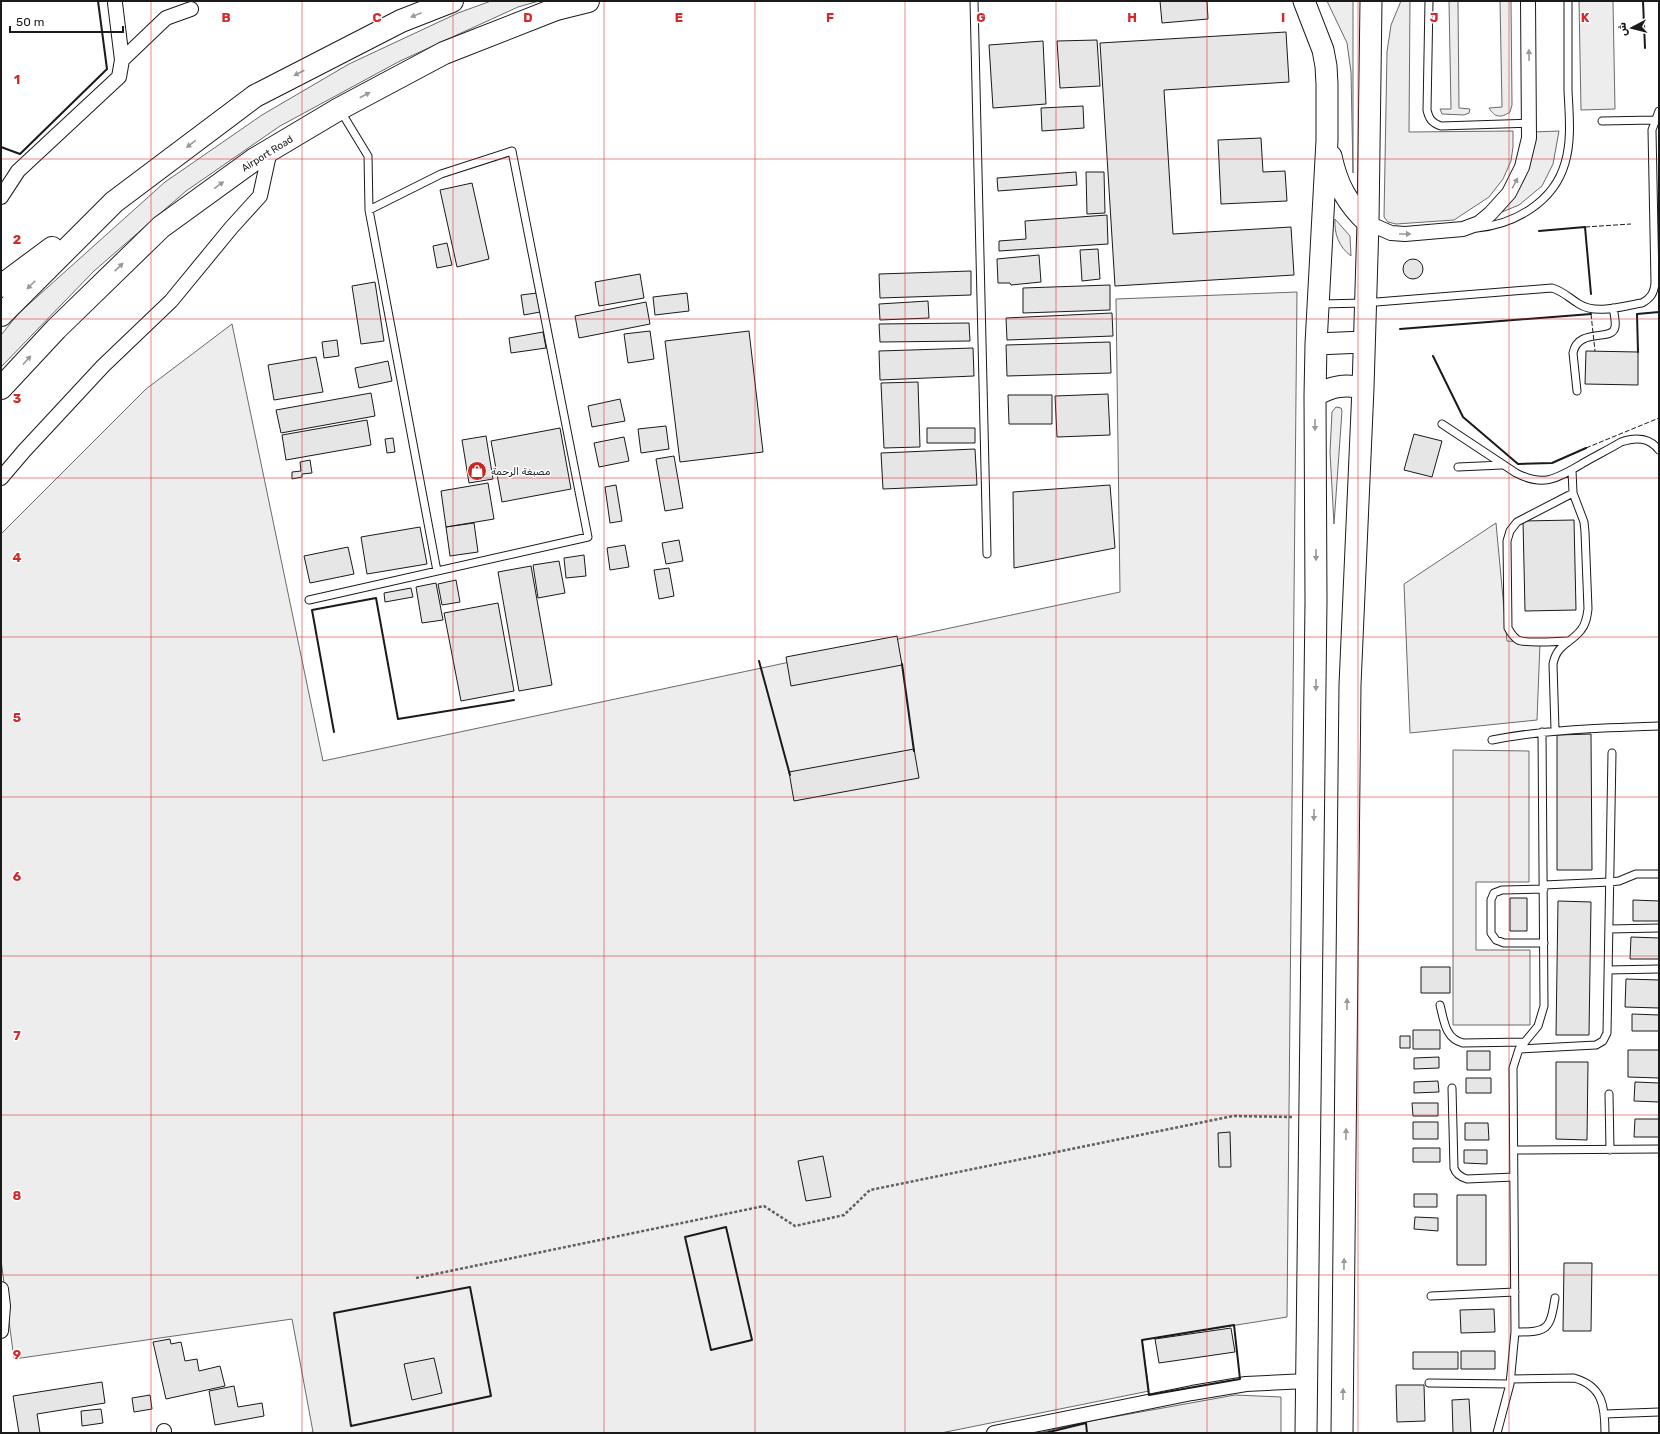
<svg xmlns="http://www.w3.org/2000/svg" width="1660" height="1434" viewBox="0 0 1660 1434" font-family="Rubik,'Noto Sans Arabic',sans-serif">
<style>
.green{fill:#ededed;stroke:#6a6a6a}
.building{fill:#e6e6e6;stroke:#1a1a1a}
.lines{fill:none;stroke-linecap:round;stroke-linejoin:round}
.lane-casing{stroke:#1a1a1a;stroke-width:9}
.street-casing{stroke:#1a1a1a;stroke-width:16}
.primary-casing{stroke:#1a1a1a;stroke-width:23}
.highway-casing{stroke:#1a1a1a;stroke-width:24}
.path{stroke:#5f5f5f;stroke-width:2.5;stroke-dasharray:3 2;stroke-linecap:butt}
.lane{stroke:#fff;stroke-width:7}
.street{stroke:#fff;stroke-width:14}
.primary{stroke:#fff;stroke-width:21}
.highway{stroke:#fff;stroke-width:22}
.fence{stroke:#1a1a1a;stroke-width:1;stroke-dasharray:5 2;stroke-linecap:butt}
.wall{stroke:#1a1a1a;stroke-width:2}
.oneway{fill:#989898}
.grid{fill:none;stroke:#d62828;stroke-width:1;stroke-opacity:0.55}
.labels{text-anchor:middle;stroke-width:3;stroke-linejoin:round;paint-order:stroke}
.street-label{font-size:10px;fill:#1a1a1a;stroke:#fff}
.poi-label{font-size:10px;fill:#1a1a1a;stroke:#fff;text-anchor:start}
.grid-label{font-size:13px;text-anchor:middle;font-weight:bold;fill:#d62828;stroke:#fff;stroke-width:3;stroke-linejoin:round;paint-order:stroke}
</style>
<rect width="100%" height="100%" fill="#fff"/>
<path class="green" d="M491,1H539L518,7L400,61L280,126L186,191L94,271L1,367V335L19,313L165,182L262,115L349,64L458,13Z
M1327,1H1353V173L1351,72L1347,43Z
M1401,1H1410L1409,132L1513,131V147L1511,161L1503,179L1489,197L1454,220L1396,224L1388,222L1384,217L1387,52L1391,25Z
M1449,1H1458L1459,108L1470,109L1469,113L1464,115L1442,114L1440,109H1451Z
M1500,1H1511L1512,105L1510,112C1501,118 1495,118 1489,108L1502,107Z
M1579,1H1613L1615,109L1581,110Z
M1559,131L1553,164L1542,186L1519,205L1502,212L1518,191L1530,163L1533,132Z
M1335,219L1350,236L1351,256C1339,247 1334,234 1335,219Z
M1297,292L1287,1317L1142,1340L1149,1391L941,1433H308L313,1432L292,1319L14,1359L1,1260V534L146,389L232,324L323,761L1120,592L1116,299Z
M1336,407L1341,408L1342,411L1334,524L1330,452L1332,412Z
M1496,523L1507,641L1540,643L1537,720L1410,733L1404,584Z
M1453,750L1529,751V882H1476V950H1530V1025H1453Z
M1235,1395L1281,1397V1433H1038L1096,1420Z"/>
<path class="building" d="M1160,1H1207L1208,19L1162,23Z
M1286,32L1289,82L1164,90L1173,234L1291,227L1294,275L1115,286L1100,43Z
M1097,40L1100,86L1060,88L1057,41Z
M1043,41L1046,104L993,108L989,45Z
M1083,106L1084,128L1042,131L1041,108Z
M1261,138L1263,172L1285,171L1287,201L1221,204L1218,140Z
M1076,172L1077,185L998,191L997,178Z
M1086,172H1104L1105,213L1087,214Z
M472,183L489,259L457,267L440,190Z
M1107,215L1108,244L999,251V241L1026,239L1025,221Z
M447,243L452,265L437,268L433,246Z
M1098,249L1100,279L1082,281L1080,250Z
M1039,255L1041,282L1011,285L1010,283H998L997,259Z
M1403 269a10 10 0 1 1 20 0a10 10 0 1 1-20 0Z
M971,271V295L880,298L879,274Z
M640,274L644,298L599,306L595,282Z
M375,282L384,341L361,344L352,286Z
M1110,285V310L1023,313V288Z
M537,293L540,312L524,315L521,295Z
M687,293L689,311L655,315L653,297Z
M928,301L929,318L880,320L879,304Z
M646,302L650,324L579,338L575,316Z
M1112,313L1113,336L1007,340L1006,318Z
M969,323L970,341L880,342L879,324Z
M650,331L654,359L628,363L624,334Z
M749,331L763,452L680,462L665,341Z
M543,332L546,348L511,353L509,338Z
M337,340L339,356L324,358L322,342Z
M1110,342L1111,373L1007,376L1006,345Z
M973,348L974,376L880,380L879,351Z
M1586,351L1638,352V385L1585,384Z
M316,357L323,392L274,400L268,365Z
M388,361L392,381L359,388L355,368Z
M918,382L920,447L884,448L881,383Z
M371,393L375,416L281,433L276,410Z
M1108,394L1110,435L1057,437L1055,396Z
M1008,395H1052V424H1009Z
M620,399L625,421L592,427L588,406Z
M367,420L371,445L286,460L282,435Z
M666,426L669,449L641,453L638,429Z
M560,428L571,489L502,502L491,441Z
M927,428H975V443H927Z
M1414,434L1442,441L1432,477L1404,470Z
M486,436L493,479L469,483L462,440Z
M624,437L629,461L599,467L594,443Z
M393,438L395,452L387,453L385,439Z
M975,449L977,485L883,489L881,453Z
M674,456L683,508L665,511L656,459Z
M310,460L312,473L302,474V477L292,479V472L301,471L300,462Z
M488,483L494,519L446,527L441,491Z
M616,485L622,521L610,523L605,487Z
M1110,485L1115,548L1014,568L1013,492Z
M1574,520L1576,610L1525,611L1523,521Z
M474,523L478,552L450,556L446,527Z
M420,527L427,564L367,574L361,537Z
M679,540L683,561L666,564L662,543Z
M625,545L629,567L610,570L607,548Z
M348,547L354,574L310,583L304,556Z
M584,555L586,576L566,578L564,558Z
M559,561L565,593L538,598L533,565Z
M531,566L552,685L519,691L498,572Z
M669,568L674,596L659,599L654,570Z
M456,580L460,602L442,605L438,584Z
M436,583L443,620L422,623L416,587Z
M411,588L413,597L385,602L384,593Z
M498,603L514,691L461,701L444,613Z
M897,636L902,665L791,686L786,657Z
M1591,734L1592,870H1557V735Z
M914,749L919,778L794,801L789,772Z
M1510,898H1527V931H1510Z
M1633,900L1659,901V921H1633Z
M1558,901L1591,902L1589,1035H1556Z
M1631,937L1659,938V959H1630Z
M1421,967H1450V993H1421Z
M1626,979L1659,980V1008L1625,1007Z
M1632,1014L1659,1015V1031H1632Z
M1413,1030H1440V1049H1413Z
M1400,1036H1410V1048H1400Z
M1628,1050H1659V1078L1628,1077Z
M1467,1051H1490V1070H1467Z
M1439,1057V1068L1414,1069V1058Z
M1556,1062H1588L1587,1140L1556,1139Z
M1466,1078H1491V1093H1466Z
M1438,1081L1439,1092L1414,1093V1082Z
M1635,1082L1659,1083V1102L1634,1101Z
M1412,1103H1438V1116H1413Z
M1635,1119H1659V1137H1634Z
M1413,1122H1438V1139H1413Z
M1465,1123H1488L1489,1140H1465Z
M1230,1132L1231,1167H1219L1218,1133Z
M1413,1148H1440V1162H1413Z
M1464,1150H1487V1164L1464,1163Z
M823,1156L831,1197L806,1201L798,1161Z
M1414,1194H1437V1207H1414Z
M1457,1195H1486V1265H1457Z
M1415,1217L1438,1218V1231L1414,1229Z
M1564,1263H1592L1591,1331H1563Z
M1494,1309L1495,1332L1461,1333L1460,1310Z
M1231,1328L1235,1352L1159,1363L1155,1339Z
M170,1339L171,1344L181,1342L185,1361L197,1359L199,1371L220,1366L225,1386L166,1399L153,1342Z
M1461,1351H1495V1369H1461Z
M1413,1352H1458V1369H1413Z
M434,1358L442,1393L412,1400L404,1364Z
M102,1382L105,1403L37,1414L40,1433H19L13,1396Z
M1396,1385H1424L1425,1421L1397,1422Z
M234,1386L238,1407L262,1403L264,1416L215,1425L209,1391Z
M150,1395L152,1409L134,1412L132,1398Z
M1469,1399L1471,1433H1453L1452,1400Z
M101,1409L103,1423L82,1426L81,1411Z"/>
<g class="lines">
<g class="lane-casing">
<path id="lane" d="M974,1L987,554
M1429,1L1427,110C1429,119 1432,123 1441,126L1530,123
M1602,121L1654,120
M369,210L437,571
M1477,228C1515,224 1554,202 1565,163C1572,140 1569,113 1568,90C1568,60 1568,31 1568,1
M1321,304L1364,303L1552,288C1563,291 1569,298 1579,304C1596,315 1623,306 1642,303C1651,298 1654,293 1655,283L1652,130L1659,111
M1577,391L1573,353C1578,327 1613,342 1615,327C1616,321 1614,313 1613,308
M1442,424L1516,473C1543,487 1556,479 1580,465C1593,457 1608,450 1621,442C1636,437 1649,437 1659,450
M1458,467L1502,465
M309,600L588,537L512,151L441,174L369,210L368,156L340,110
M1568,641C1558,641 1526,644 1518,640C1513,637 1511,633 1508,628L1507,541L1510,531L1517,522L1573,493
M1555,730L1553,664C1557,644 1570,644 1581,630C1586,624 1587,617 1588,609L1585,532L1584,522L1573,493L1572,470
M1492,740C1547,729 1603,728 1659,726
M1544,885L1610,882L1619,881L1636,874H1659
M1544,889L1502,890L1494,893L1491,900V933L1496,940L1504,943H1544
M1609,929L1659,928
M1608,970L1659,969
M1440,1005C1444,1020 1445,1039 1463,1043L1525,1042
M1519,1049L1596,1045L1603,1041L1607,1033L1612,753
M1452,1088L1454,1168C1456,1174 1460,1177 1467,1179L1514,1177
M1609,1094L1610,1150
M1514,1150L1659,1149
M1431,1296L1515,1292
M1515,1332C1548,1332 1550,1330 1555,1298
M1511,1379L1574,1378C1603,1386 1605,1407 1605,1433
M1429,1383L1510,1384
M1605,1414L1659,1412
M1497,1433L1510,1384L1515,1332L1513,1068L1519,1049L1538,1026L1544,1006L1542,732"/>
</g>
<g class="street-casing">
<path id="street" d="M122,60L166,18L191,9
M1,197L18,171L119,77L122,60L115,3
M1368,223L1391,233L1405,234L1463,229L1479,223L1490,214L1509,193L1522,167L1529,138L1528,1
M1,478L24,451L103,366L171,301L231,228L260,196L270,150
M1,1289L3,1306L1,1331
M164,1431V1433
M994,1433L1192,1393L1246,1384L1307,1381"/>
</g>
<g class="primary-casing">
<path id="primary" d="M1304,1L1323,50L1326,66L1327,84V140L1316,344L1315,396L1316,601L1306,1433
M1331,156C1337,185 1347,203 1368,223
M1316,344L1364,342
M1315,396C1331,386 1345,384 1363,388
M1342,1433L1350,685L1363,388L1368,223L1371,1"/>
</g>
<g class="highway-casing">
<path id="highway" d="M1,286L52,248
M1,315L114,202L255,96L401,21L452,1
M1,388L56,329L161,227L255,159L339,109L444,53L556,9L588,1"/>
</g>
<path class="path" d="M416,1278L764,1206L795,1226L844,1215L870,1190L1233,1116L1292,1117"/>
<use href="#lane" class="lane"/>
<use href="#street" class="street"/>
<use href="#primary" class="primary"/>
<use href="#highway" class="highway"/>
<path class="fence" d="M1585,227L1631,224
M1591,314L1595,351
M1586,448L1659,418"/>
<path class="wall" d="M1643,1L1645,48
M1,147L20,154L107,69L98,1
M1539,231L1585,227L1591,294
M1400,329L1591,314
M1638,352L1637,314L1659,312
M1433,356L1463,417L1518,464L1552,463L1586,448
M759,661L790,775
M902,664L914,751
M334,732L312,610L376,598L398,719L514,700
M726,1227L752,1340L711,1350L685,1237Z
M470,1287L491,1396L351,1426L334,1313Z
M1234,1325L1240,1379L1149,1395L1142,1340Z
M1045,1433L1086,1423L1087,1433"/>
</g>
<defs><path id="oneway-solid" d="M-6-.8H1V-3.2L6.5 0L1 3.2V.8H-6Z"/></defs>
<g class="oneway">
<use href="#oneway-solid" transform="translate(416 15) rotate(158)"/>
<use href="#oneway-solid" transform="translate(1529 55) rotate(-91)"/>
<use href="#oneway-solid" transform="translate(299 73) rotate(153)"/>
<use href="#oneway-solid" transform="translate(365 95) rotate(-28)"/>
<use href="#oneway-solid" transform="translate(191 144) rotate(143)"/>
<use href="#oneway-solid" transform="translate(1515 183) rotate(-62)"/>
<use href="#oneway-solid" transform="translate(219 185) rotate(-36)"/>
<use href="#oneway-solid" transform="translate(1405 234)"/>
<use href="#oneway-solid" transform="translate(119 267) rotate(-44)"/>
<use href="#oneway-solid" transform="translate(31 285) rotate(135)"/>
<use href="#oneway-solid" transform="translate(27 360) rotate(-48)"/>
<use href="#oneway-solid" transform="translate(1315 425) rotate(90)"/>
<use href="#oneway-solid" transform="translate(1316 555) rotate(90)"/>
<use href="#oneway-solid" transform="translate(1316 685) rotate(91)"/>
<use href="#oneway-solid" transform="translate(1314 815) rotate(91)"/>
<use href="#oneway-solid" transform="translate(1347 1004) rotate(-89)"/>
<use href="#oneway-solid" transform="translate(1346 1134) rotate(-89)"/>
<use href="#oneway-solid" transform="translate(1344 1264) rotate(-89)"/>
<use href="#oneway-solid" transform="translate(1343 1394) rotate(-89)"/>
</g>
<path class="grid" d="M151,1V1433M302,1V1433M453,1V1433M604,1V1433M755,1V1433M905,1V1433M1056,1V1433M1207,1V1433M1358,1V1433M1509,1V1433M1,159H1659M1,319H1659M1,478H1659M1,637H1659M1,797H1659M1,956H1659M1,1115H1659M1,1275H1659"/>
<defs>
<g id="shop-disc" transform="scale(1)"><circle r="9.5" fill="#c62828" stroke="#fff"/><path d="M-5-2.5h2.3a2.7 3.5 0 0 1 5.4 0H5L5.5 6h-11ZM-1.5-2.5h3a1.5 2.3 0 0 0-3 0Z" fill="#fff"/></g>
</defs>
<g fill-rule="evenodd">
<use href="#shop-disc" x="477" y="471"/>
</g>
<g class="labels">
<g class="street-label">
<text transform="translate(267 153) rotate(-32)" y="4">Airport Road</text>
</g>
<g class="poi-label">
<text x="491" y="475">مصبغة الرحمة</text>
</g>
</g>
<g class="grid-label">
<text x="226" y="22">B</text>
<text x="377" y="22">C</text>
<text x="528" y="22">D</text>
<text x="679" y="22">E</text>
<text x="830" y="22">F</text>
<text x="981" y="22">G</text>
<text x="1132" y="22">H</text>
<text x="1283" y="22">I</text>
<text x="1434" y="22">J</text>
<text x="1585" y="22">K</text>
<text x="17" y="84">1</text>
<text x="17" y="244">2</text>
<text x="17" y="403">3</text>
<text x="17" y="562">4</text>
<text x="17" y="722">5</text>
<text x="17" y="881">6</text>
<text x="17" y="1040">7</text>
<text x="17" y="1200">8</text>
<text x="17" y="1359">9</text>
</g>
<rect width="1660" height="1434" fill="none" stroke="#1a1a1a" stroke-width="4"/>
<g transform="translate(1632 28) rotate(263)" stroke="#ffffff" stroke-width="3" paint-order="stroke">
<path d="M0-3L7 15L0 10L-7 15Z" fill="#1a1a1a"/>
<text y="-6" font-size="11" font-weight="bold" text-anchor="middle" fill="#1a1a1a">ش</text>
</g>
<path d="M10 26v6h113v-6" fill="none" stroke="#1a1a1a" stroke-width="2"/>
<text x="16" y="26" font-size="12" fill="#1a1a1a" stroke="#ffffff" stroke-width="3" paint-order="stroke">50 m</text>
</svg>
